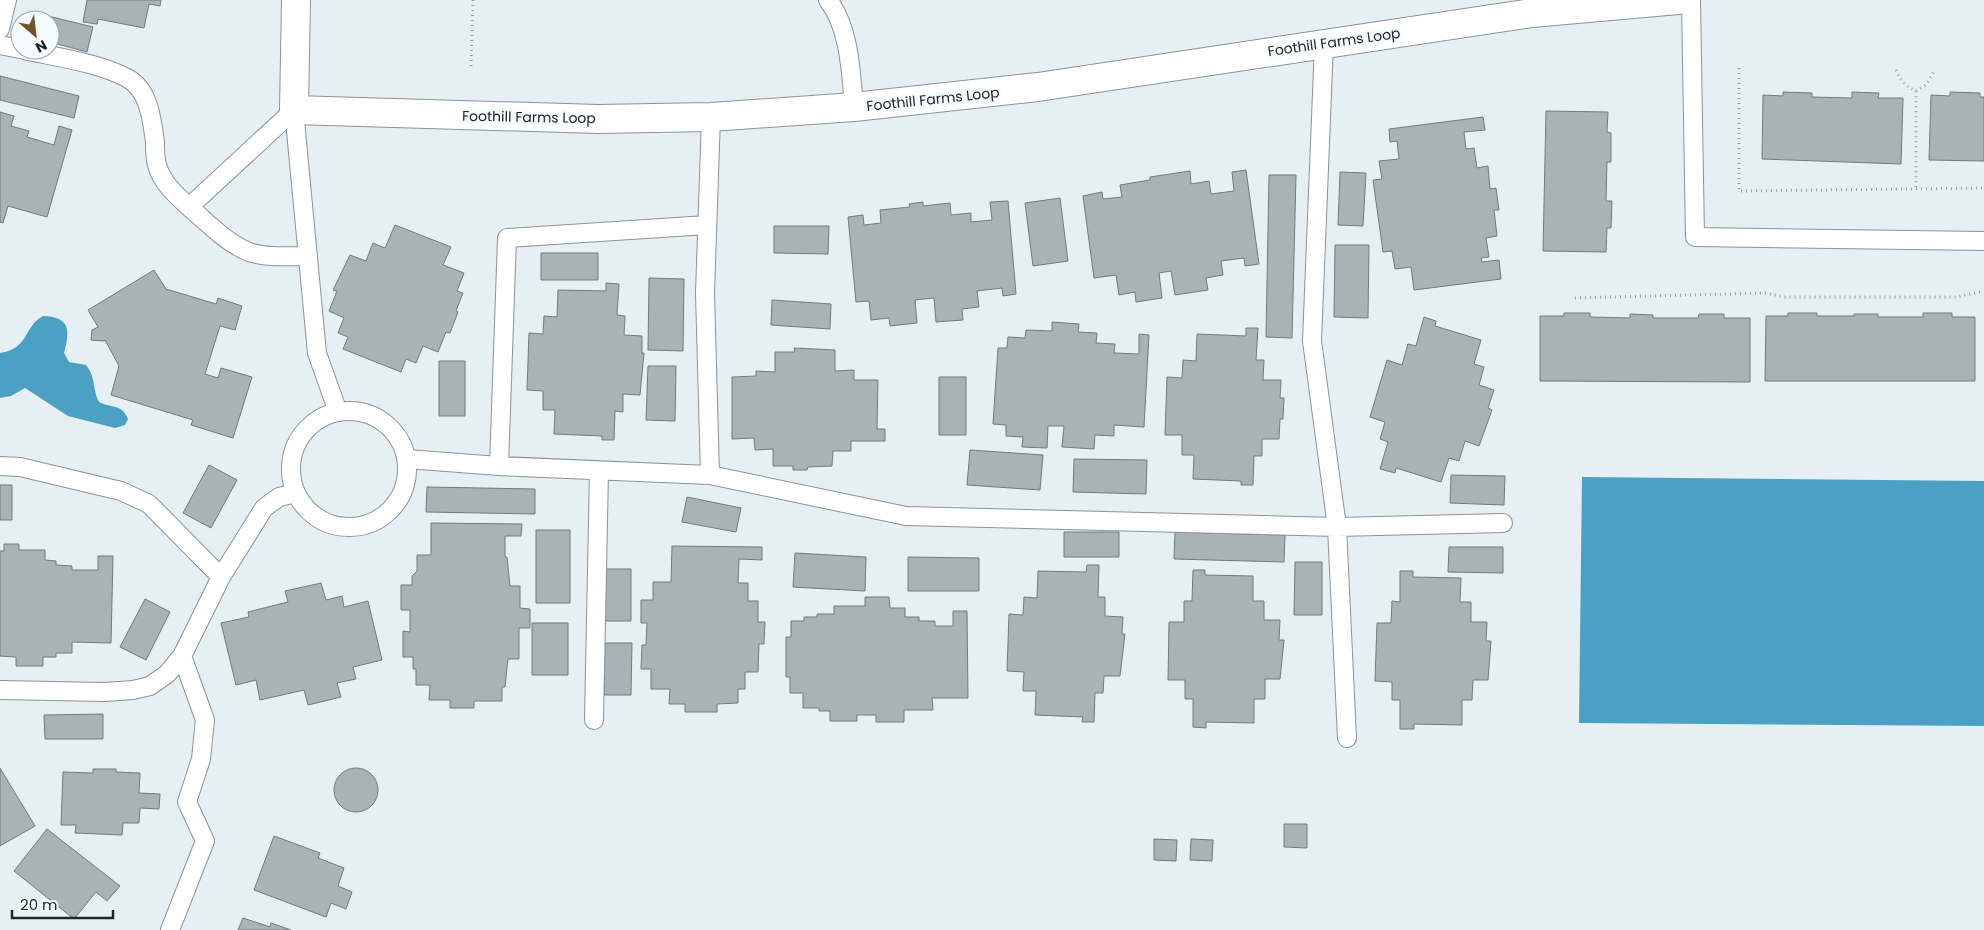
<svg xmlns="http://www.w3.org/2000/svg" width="1984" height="930" viewBox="0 0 1984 930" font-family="Poppins,sans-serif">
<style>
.water{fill:#4aa1c3}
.building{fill:#a9b2b7;stroke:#717a7e}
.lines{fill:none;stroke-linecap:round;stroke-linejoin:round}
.lane-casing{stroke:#8a9398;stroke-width:20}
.street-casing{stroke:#8a9398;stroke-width:30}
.path{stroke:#979fa2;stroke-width:3;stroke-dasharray:1 4;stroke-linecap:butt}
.lane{stroke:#fff;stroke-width:18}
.street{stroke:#fff;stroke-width:28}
.labels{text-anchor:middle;stroke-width:5;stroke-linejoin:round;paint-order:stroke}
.street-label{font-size:14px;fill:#212527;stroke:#f5fcff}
</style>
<rect width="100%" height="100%" fill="#e5eff4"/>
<path class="water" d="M43,316C71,317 70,331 64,353L69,362L86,365C96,377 92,388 99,402C113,409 121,403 128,419L125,425L115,428L68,416L25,388L11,396L0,398V353C30,348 23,327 43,316Z
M1582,477L1984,481V726L1579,723Z"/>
<path class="building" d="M87,0H161L160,6L149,4L144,28L98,19L97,24L83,22Z
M44,15L93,27L87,52L50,42V20H43Z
M0,76L79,96L74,118L0,100Z
M1783,92L1812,93V97L1852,98V92L1879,93L1878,98H1903L1901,164L1762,159L1763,95L1783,96Z
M1950,92L1980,93V97H1984V161L1929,160L1931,95L1950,96Z
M1546,111L1608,112L1607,132L1611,133V162H1607L1606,201H1612L1611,228H1607L1606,252L1543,251Z
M0,112L14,116L11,126L29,131L27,137L54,145L59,126L72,130L47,217L8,206L3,223L0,222Z
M1483,117L1485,130L1464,132L1466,149L1474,148L1477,168L1488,166L1490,189L1496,188L1499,210H1494L1497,236L1486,238L1489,257L1481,258L1482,262L1499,260L1501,279L1414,290L1411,267L1395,269L1392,251L1383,252L1373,180L1382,179L1379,161L1399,159L1397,141L1390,142L1389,129Z
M1246,170L1259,264L1245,266L1244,258L1221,261L1223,275L1206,278L1208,290L1175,295L1171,271L1159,273L1162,298L1136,302L1135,292L1119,295L1116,275L1094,278L1083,196L1102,192L1103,199L1122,197L1120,185L1150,180V177L1190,171L1191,184L1209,181L1211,194L1234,191L1232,172Z
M1340,172L1366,173L1363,226L1338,225Z
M1269,175H1296L1292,338L1266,337Z
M1060,198L1068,261L1033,266L1025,203Z
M1008,201L1016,294L1003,296L1002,288L977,291L979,307L962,309L963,320L936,322L934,298L915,300L917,323L890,326L889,318L871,320L869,301L856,302L848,217L863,215L864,225L881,223L880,210L910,207L909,204L923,202V206L950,203L951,215L971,213V222L992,220L990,202Z
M395,225L451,247L443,265L464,273L457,291L463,293L456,311L458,312L450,333L446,332L438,352L423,346L416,363L406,359L401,372L343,349L348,337L338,333L344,318L329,311L337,291L333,290L350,255L366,261L373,243L385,248Z
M774,226H829L828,254L774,253Z
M1335,245H1369L1368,318L1334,317Z
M541,253H598V280H541Z
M154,270L166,289L216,304L218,298L242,306L235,330L220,326L205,374L218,378L221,368L252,377L233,438L191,425L193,420L111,395L119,366L105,340L103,341L91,340L92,330L98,327L88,310Z
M649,278L684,279L683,351L648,350Z
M606,283L619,284L617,315L625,316L624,335L642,336V353H644L640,395L623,394V412L615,411L614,440H602V436L554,434L555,410H543V391L527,390L529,333L543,334L544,316L557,317L558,290L606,291Z
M772,300L831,304L830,329L771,325Z
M1564,313H1590V317L1630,318V314L1653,315V318H1698L1699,314H1724V318H1750V382L1540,381V316H1564Z
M1788,313H1817V316H1854V314H1878V317H1923V313H1952V317H1975V381H1765L1766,316H1788Z
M1424,317L1436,321L1435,326L1481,340L1474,364L1484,367L1479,385L1494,390L1488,408L1492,410L1479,446L1465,441L1459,461L1449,458L1441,482L1396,468L1395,473L1380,469L1388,442L1380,439L1385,422L1370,417L1387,360L1402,365L1408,344L1416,346Z
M1052,322L1079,324L1078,332L1097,333L1096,343L1115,344L1114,353L1139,354V334L1149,335L1144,427L1114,425V436L1095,435L1094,449L1062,447L1064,426H1048L1047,448L1022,447L1023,437L1006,436V425L993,424L998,348H1007L1008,337L1025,338L1026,330L1052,331Z
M1246,328H1258L1256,360H1264L1263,380H1281L1280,398H1284L1283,419H1280L1279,439H1262V456H1254L1253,485H1241V481L1193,479L1194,455H1182V435H1165L1167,377L1182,378L1183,360L1196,361L1197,334L1246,336Z
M794,348L835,350V371L854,370V380H878L877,429H885V441H851V451H833L832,466L808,467L807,470H793V466H773V449L755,450L754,438L732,439V377L756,376V371L775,372V352H795Z
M439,361H465V416H439Z
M648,366H676L675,421L646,420Z
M939,377H966V435H939Z
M970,450L1043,455L1040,490L967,485Z
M1074,459L1147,460L1146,494L1073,492Z
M209,465L237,480L211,528L183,513Z
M1451,475L1505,476L1504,505L1450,503Z
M0,485H12V520H0Z
M427,487L535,489V514L426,512Z
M687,497L741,508L736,532L682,522Z
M431,523L522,524L521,536H505V557H507L510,586H520V608L530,609V628H519V659H508L505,687H502V701H474V708H450V700H429L430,685H416V669H413V657H403V631L410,632V610H401V585H412V576L417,571V555H431Z
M536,530H570V603H536Z
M1064,532H1119V557H1064Z
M1175,532L1285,535L1284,562L1174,559Z
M4,544H19V550H45V560L56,561V565L72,566V570H98V556H113L111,643L72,642V653H56V657H43V666H16V657L0,656V551H4Z
M672,546L762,547V560L739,559L738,583H748V601H758V622H765L764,644H759L758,672H745V689H738V703L717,704V712H685V704H669L670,689H651V669H641L642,645H646L647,623H641V600H653V582H671Z
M1449,547H1503V573L1448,572Z
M795,553L866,557L865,591L793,587Z
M908,557L979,558V591H908Z
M1295,562H1322V615H1294Z
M1087,565H1099L1098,597H1105V616L1123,617L1122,634H1125L1120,676H1104L1103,693H1095L1094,722H1082L1083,717L1035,715L1036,691H1023L1024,672L1007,671L1009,614L1023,615L1024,597L1037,598L1038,571L1086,572Z
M606,569H631V621H605Z
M1193,570H1205V575L1253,576V601H1264V620H1280L1279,640H1284L1280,679H1265V699H1254V723L1206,722V728L1193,727V699H1185V680H1168L1169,622H1184V601H1192Z
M1400,571H1413V577L1461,578L1460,602H1471V622H1487L1486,641H1491L1488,680H1473L1472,700H1462V725L1414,724V729H1400V700H1392V682L1375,681L1377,623H1391L1392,601L1400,602Z
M321,583L326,600L342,596L344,607L368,601L382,660L353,667L356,679L337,683L341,697L308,705L304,690L260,700L256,680L236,685L221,623L249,617L248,612L288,602L285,591Z
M865,597H889L890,608H905V617H919V621H935V626H953V611H967L968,698H932L933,710H904V722H876V715H857V721H830V711H819V708H803V693H790V677H786V637H791V621H804V617H817V614H834V606H865Z
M145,599L170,612L146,660L120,647Z
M532,623H568V675H532Z
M605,643H632L631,695H604Z
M103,714V739H45L44,715Z
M0,768L35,826L0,846Z
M334 790a22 22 0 1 1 44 0a22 22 0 1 1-44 0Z
M93,769H116V772L140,773L139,793L160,794L159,809L140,808L139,823H123L122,835L75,833L76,825H61L63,772L93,773Z
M1284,824H1307V848L1284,847Z
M47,829L120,886L107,901L96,892L74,919L14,871Z
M274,836L320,853L318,858L344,868L338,886L352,892L346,909L331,903L326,917L254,890Z
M1154,839L1177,840L1176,861L1154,860Z
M1191,839L1213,840L1212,861L1190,860Z
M243,918L270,927L271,923L291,930H238Z"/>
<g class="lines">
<g class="lane-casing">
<path id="lane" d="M828,0C850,28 851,74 854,107
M1691,0L1695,237L1984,241
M0,29L7,0
M1324,44L1312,341L1337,527L1347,738
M0,45L20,49
M24,50C55,57 100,63 127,78C149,89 152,120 155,142C155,150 155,158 157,165C162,183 176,195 189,207L294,110
M294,110L317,353L338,412
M711,117L705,293L710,475L906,516L1337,527L1503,523
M189,207C207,222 226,243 249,252C267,258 289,256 308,256
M291 469a58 58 0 1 1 116 0a58 58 0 1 1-116 0Z
M407,459L499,466L710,475
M0,466L20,467L121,491L149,504L221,577L264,508L279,497L296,493
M499,466L507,238L707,225
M0,690L105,692L133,690L150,686L167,674L182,656L221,577
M594,720L599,471
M170,930L205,841L187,802L201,759L205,720L182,656"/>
</g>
<g class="street-casing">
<path id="street" d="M296,0L294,110L598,119L711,117L854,107L1038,87L1532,13L1678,0"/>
</g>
<path class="path" d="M471,66L473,0
M1739,68V191L1984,188
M1896,70C1901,81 1905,86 1916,91V187
M1916,91L1926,85L1935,70
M1575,298L1765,293L1784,297H1957L1984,291"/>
<use href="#lane" class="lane"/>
<use href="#street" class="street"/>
</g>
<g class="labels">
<g class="street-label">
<text transform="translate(1334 42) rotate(-8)" y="5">Foothill Farms Loop</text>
<text transform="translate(933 99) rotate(-6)" y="5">Foothill Farms Loop</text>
<text transform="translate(529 117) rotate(1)" y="5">Foothill Farms Loop</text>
</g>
</g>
<g transform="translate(35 35) rotate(152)"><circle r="24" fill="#f5fcff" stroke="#a0a6a9"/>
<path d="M0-4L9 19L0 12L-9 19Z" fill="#735329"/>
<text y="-8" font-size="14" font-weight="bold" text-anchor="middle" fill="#212527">N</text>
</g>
<path d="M12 910v8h101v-8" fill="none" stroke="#212527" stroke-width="2.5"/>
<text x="20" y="910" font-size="15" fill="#212527" stroke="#f5fcff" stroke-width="4" paint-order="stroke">20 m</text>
</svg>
